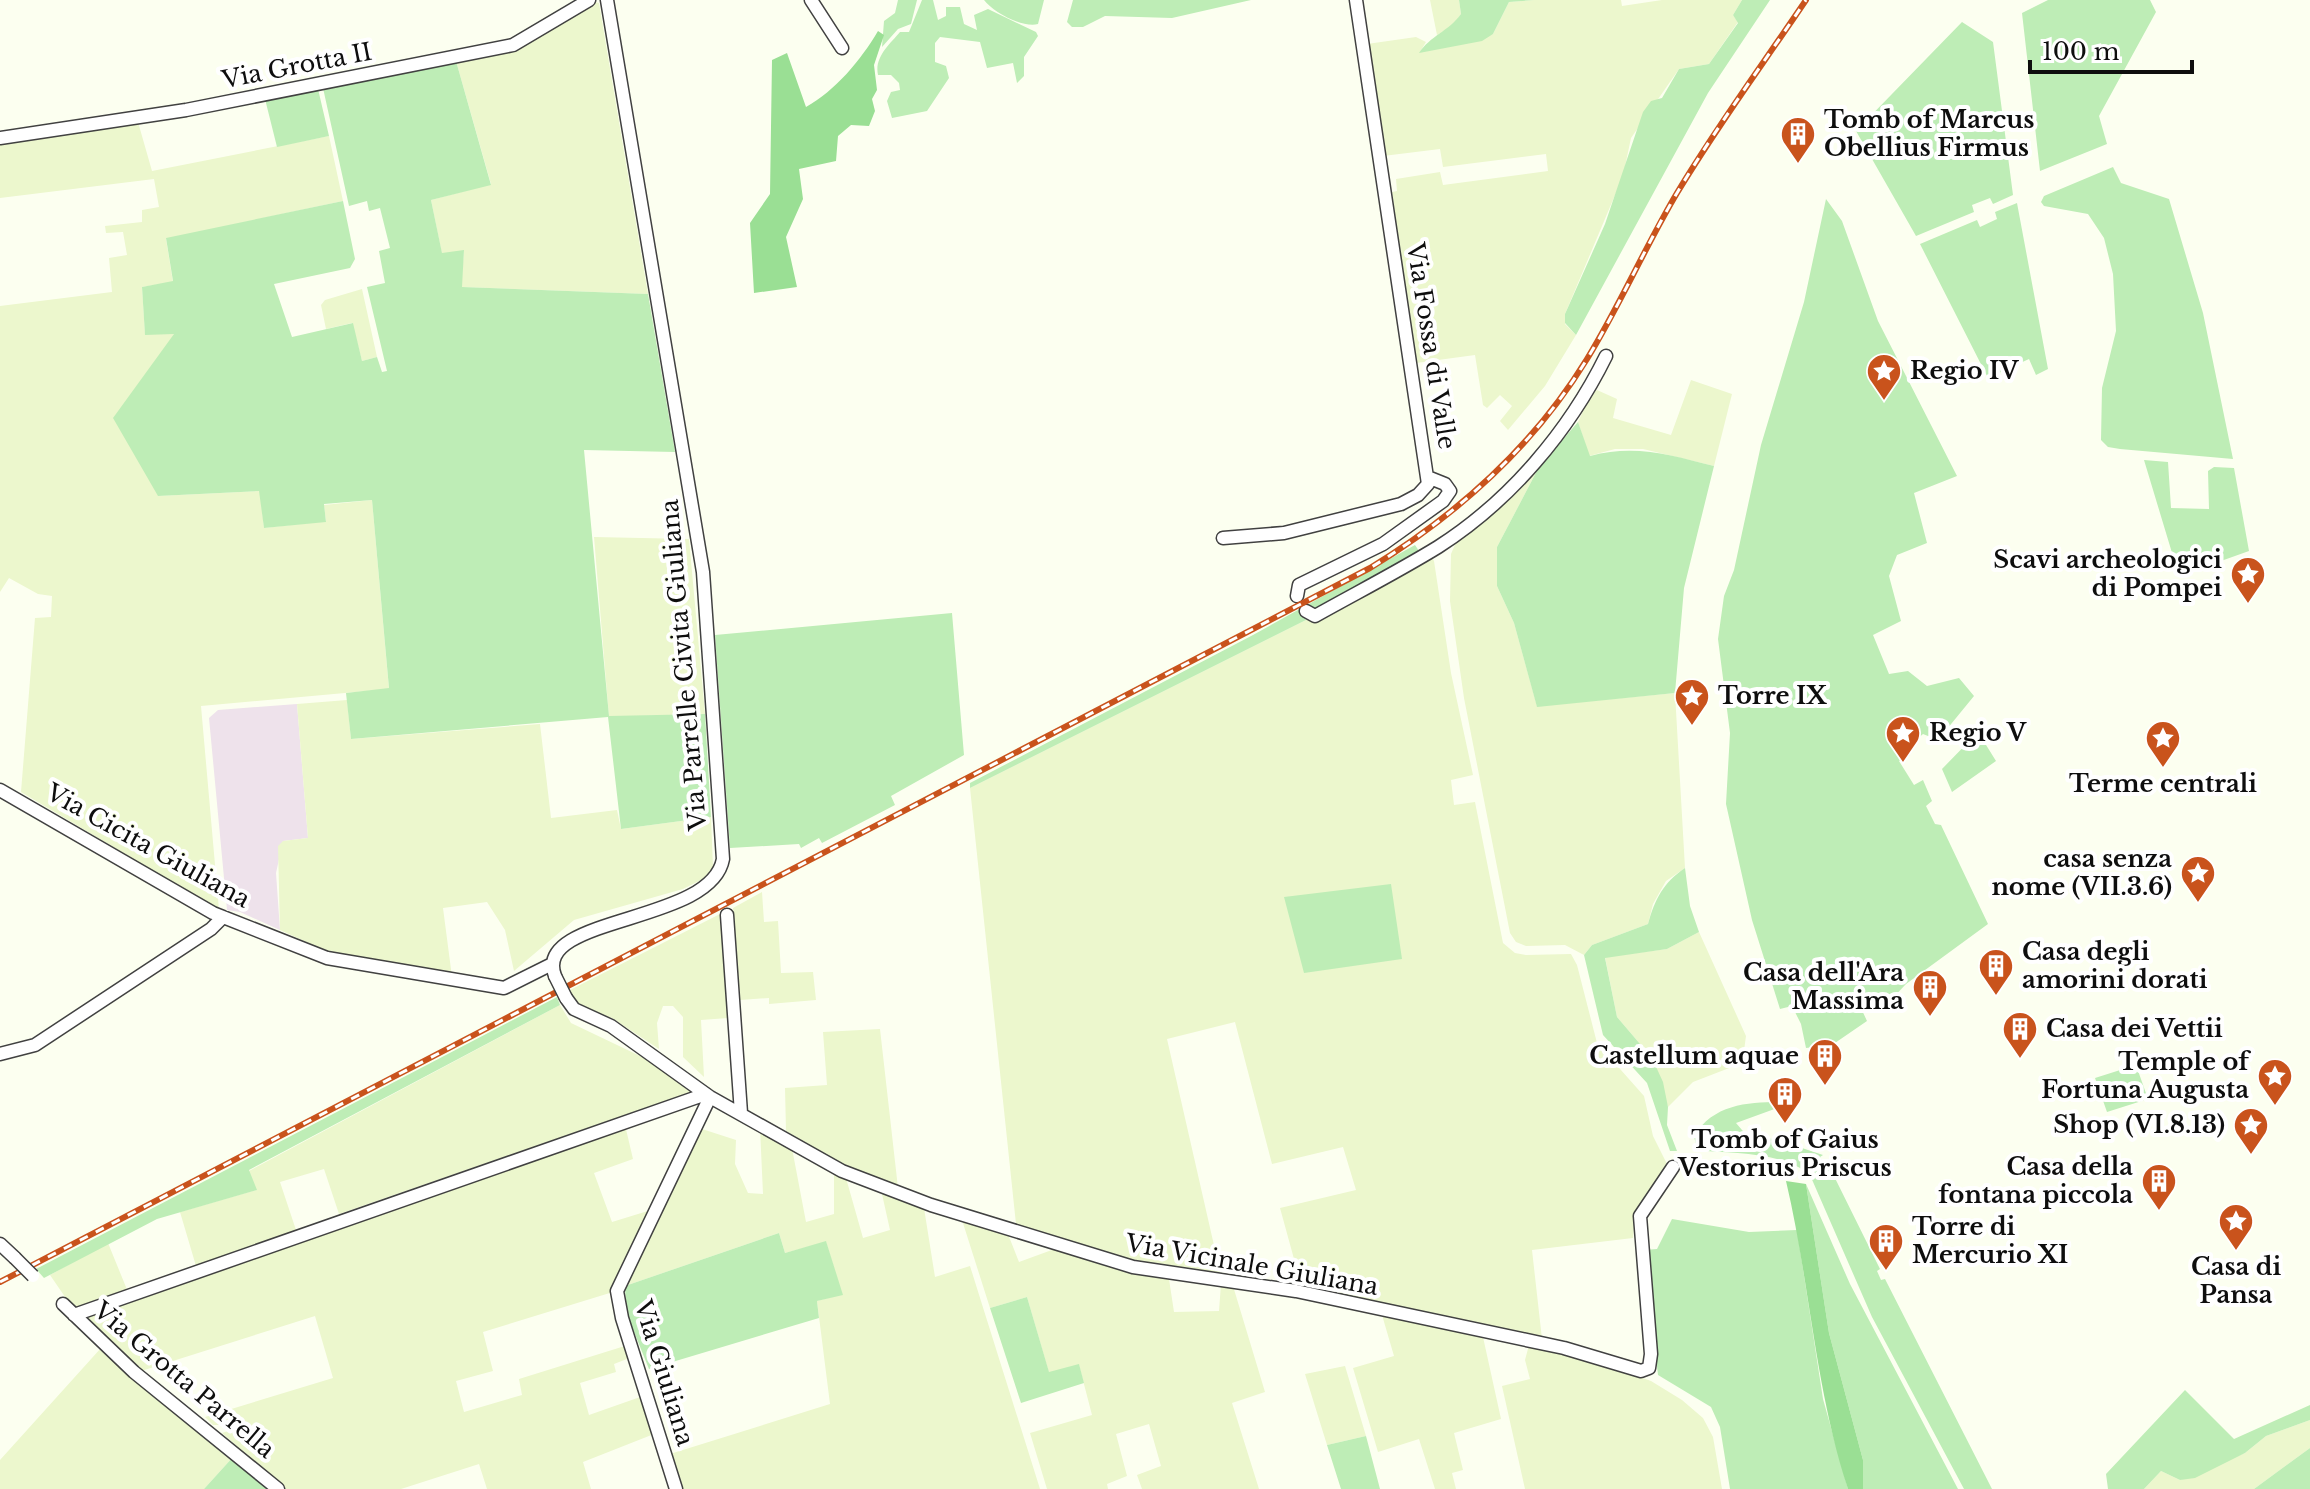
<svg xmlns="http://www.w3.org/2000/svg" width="2310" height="1489" viewBox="0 0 2310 1489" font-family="'Libre Baskerville',serif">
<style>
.industrial{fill:#eee2eb}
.farmland{fill:#ecf7cd}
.green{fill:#beedb6}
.forest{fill:#9adf94}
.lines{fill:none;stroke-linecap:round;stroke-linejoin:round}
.minor-casing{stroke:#414141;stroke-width:15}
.minor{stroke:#fff;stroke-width:12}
.rail-casing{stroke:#c9531c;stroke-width:6}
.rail{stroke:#fff;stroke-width:3;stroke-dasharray:9;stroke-linecap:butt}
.minor-bridge-casing{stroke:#414141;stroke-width:15;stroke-linecap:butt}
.minor-bridge{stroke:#fff;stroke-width:12}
.labels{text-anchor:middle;stroke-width:8;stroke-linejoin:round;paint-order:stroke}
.street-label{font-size:24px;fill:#0e0e0e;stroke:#fff}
.poi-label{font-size:24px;font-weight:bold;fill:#0e0e0e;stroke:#fff;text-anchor:start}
</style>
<rect width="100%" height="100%" fill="#fcfff0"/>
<path class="industrial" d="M297,704L308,838L283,841L276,873L280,930L240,912L227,910L209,718L218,710Z"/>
<path class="farmland" d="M1430,0H1459L1461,14L1453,26L1437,35Z
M1534,0H1621L1622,6L1662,0H1742L1733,15L1738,22L1709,64L1679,69L1631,138L1623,176L1565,314V324L1576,335L1545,386L1508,430L1500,421L1512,406L1500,395L1487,408L1483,405L1475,355L1416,363L1392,192L1397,191L1396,179L1440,172L1443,185L1548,171L1546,154L1443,167L1440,149L1383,156L1367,44L1416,37L1426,42L1420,52L1493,34L1509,2Z
M595,2L599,3L648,294L461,287L464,251L442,254L431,200L491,184L456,61L545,32Z
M138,122L152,171L329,136L343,201L166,239L173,282L142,287L145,334L174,333L158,496L260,491L264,528L326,521L324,505L372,500L389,689L201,706L219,910L21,792L35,618L51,617L52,596L38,594L9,578L0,592V306L112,292L109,258L127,255L123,232L106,233L105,226L142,222V210L159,207L154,179L0,198V141Z
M362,289L377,357L362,361L352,323L326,329L321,305L325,300Z
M1691,380L1732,394L1714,466L1643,449H1615L1589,456L1578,422L1591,394L1597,390L1617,399L1613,418L1671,435Z
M1539,467L1497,547V586L1514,623L1537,706L1675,693L1685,868L1666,881L1653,904L1648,924L1592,945L1584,955L1565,945L1526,946L1516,942L1510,933L1464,698L1450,601L1451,554L1457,540Z
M594,537L689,539L705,714L609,717Z
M1430,554L1434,561L1451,673L1473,775L1451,780L1454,805L1475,802L1503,943L1515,953L1526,955L1571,954L1577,965L1597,1043L1644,1096L1653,1136L1666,1162V1175L1635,1213L1633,1238L1532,1250L1542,1339L1302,1288L1280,1208L1356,1190L1343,1147L1272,1164L1235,1022L1167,1039L1221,1276L1165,1270L1090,1250L1016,1224L970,788L1306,620L1317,619Z
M347,700L351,739L540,724L551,818L617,810L621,829L711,817L713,867L705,878L683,889L574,920L514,971L505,930L487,902L443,908L452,977L382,966L326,951L280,930L278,846L283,841L308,838L297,704Z
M762,892L764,922L778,921L781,973L813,972L816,1000L769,1004V998L740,1000L733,908Z
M720,914L728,1018L701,1020L704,1077L683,1057V1017L673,1006H663L657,1023L659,1049L612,1018L577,1005L570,990Z
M1699,932L1746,1036L1743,1058L1737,1065L1693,1082L1668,1107L1652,1058L1617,1017L1605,957L1667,949Z
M560,1005L571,1023L661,1066L694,1091L339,1214L324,1169L280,1182L296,1230L196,1266L180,1212L256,1190L249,1171Z
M880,1029L898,1188L844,1166L786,1131L785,1088L827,1085L823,1032Z
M625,1125L633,1159L594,1173L612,1222L651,1210L613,1292L483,1332L493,1371L456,1381L464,1412L522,1395L519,1379L628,1345L632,1357L614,1364L616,1372L580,1383L589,1415L643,1396L654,1434L583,1462L591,1489H487L479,1464L401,1489H286L222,1433L228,1431L226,1425H213L205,1417L333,1378L315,1316L138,1372L82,1318Z
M760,1128L791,1143L806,1222L834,1214V1171L846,1178L863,1238L890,1230L882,1194L924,1208L935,1277L970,1266L1040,1489H681L670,1454L830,1404L817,1301L842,1294L826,1242L785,1253L779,1233L625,1286L702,1129L736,1140L735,1164L748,1193L763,1194Z
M962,1220L1006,1229L1019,1262L1060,1247L1132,1272L1169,1279L1174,1312L1219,1311L1221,1284L1233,1286L1265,1392L1232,1403L1259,1489H1142L1137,1475L1161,1466L1149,1424L1116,1434L1127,1476L1107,1484L1108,1489H1047L1030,1433L1092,1415L1079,1365L1049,1373L1027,1297L990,1308Z
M108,1243L128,1292L74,1310L50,1275Z
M1382,1315L1483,1337L1501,1419L1454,1433L1463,1470L1452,1473L1456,1489H1435L1419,1439L1378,1452L1353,1368L1394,1356Z
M1529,1345L1626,1372L1651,1381L1682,1400L1703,1418L1713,1437L1722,1489H1525L1502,1386L1530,1379L1525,1360Z
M101,1348L233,1457L204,1489H0V1460Z
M1345,1366L1366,1436L1327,1445L1305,1374Z
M2310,1420V1448L2254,1489H2144L2161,1471L2180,1480L2245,1453L2266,1436Z"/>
<path class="green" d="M898,0H917L911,24L898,29L882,47L884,21L895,13Z
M922,0H933L938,20L946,16V7H960L964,24L977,30L974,15L988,9L1036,32L1038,36L1024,57V76L1017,83L1013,63L987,68L980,42L940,37L935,43V62L946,66L949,78L927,111L892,118L887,101L891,92L900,90L899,83L891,75H878C874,57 890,44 900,32H909Z
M984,0H1044L1038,24C1022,28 993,12 984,0Z
M1073,0H1251L1172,18L1105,16L1083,27H1072L1067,22Z
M1459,0H1534L1509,2L1493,34L1482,41L1419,53C1430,36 1449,31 1461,14Z
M1742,0H1770L1708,93L1576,335L1565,323V314L1605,224L1643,112L1651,101L1662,98L1679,69L1709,64L1738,23L1733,15Z
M2048,0H2150L2156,12L2099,116L2107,144L2040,171L2022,13Z
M1962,22L1993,42L2013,195L1993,204L1990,198L1972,205L1974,212L1916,236L1856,131Z
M456,61L491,185L431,200L442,253L464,250L462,287L648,294L675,452L584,450L609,716L705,714L711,817L621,829L608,717L351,739L346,693L389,688L372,500L324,504L326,522L264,528L259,491L158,496L113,418L174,334L145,335L142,287L173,281L166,238L343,201L355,259L350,268L274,284L292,337L353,323L362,361L377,357L382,372L387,371L367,287L385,283L379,251L390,248L380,208L369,211L367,201L349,206L323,88Z
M318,89L329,136L277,147L265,99Z
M2113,167L2121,183L2169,199L2203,313L2233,459L2120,449L2108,447L2101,440L2102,388L2116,331L2113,274L2104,238L2088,214L2044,206L2041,202L2044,196Z
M1826,199L1842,221L1878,321L1957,476L1914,493L1927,543L1897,555L1889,576L1901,621L1873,635L1889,674L1908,671L1927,686L1959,678L1974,696L1938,740L1923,734L1906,749L1910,755L1899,761L1914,785L1923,780L1932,801L1926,806L1935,824L1941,825L1988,924L1906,984L1891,1000L1883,993L1860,1006L1867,1021L1832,1045L1806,1048L1801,1024L1792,1006L1780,1009L1752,920L1726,804L1730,733L1718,639L1724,596L1734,570L1761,445L1804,302Z
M2017,203L2048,369L2036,375L2029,359L1988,378L1920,244L1977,220L1980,227L1997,219L1995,212Z
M1578,422L1590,456C1635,444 1670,455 1714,466L1684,588L1675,693L1537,707L1514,623L1497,586V547L1539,467Z
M2144,460L2168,462L2171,508L2209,509L2208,471L2214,467L2234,468L2249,551L2179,576Z
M1415,545L1419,551L1312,613L1303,614L1306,620L970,788V783L1253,635Z
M952,613L964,755L891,796L895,805L822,843L819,838L801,848L799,844L730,848L715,635Z
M1978,732L1996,761L1952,792L1942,769Z
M1685,868L1690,906L1699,932L1667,949L1605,958L1617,1017L1652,1058L1663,1082L1668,1107L1667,1125L1677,1151H1670L1647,1083L1603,1035L1584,955L1592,945L1648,924C1655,899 1663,883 1685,868Z
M1391,884L1402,959L1304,973L1284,897Z
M557,997L560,1005L249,1170L257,1190L157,1219L44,1278L36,1269Z
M2136,1065L2148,1099L2107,1112L2095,1078Z
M1779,1102L1780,1107L1736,1123L1748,1137L1775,1139L1823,1155L1820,1157L1825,1166L1828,1164L1880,1269L1877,1271L1881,1280L1885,1279L1992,1489H1964L1872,1317L1810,1175C1782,1151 1732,1154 1697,1150L1694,1136C1713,1105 1746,1102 1779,1102Z
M1806,1184L1850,1284L1958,1489H1863V1460L1829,1333Z
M1672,1219L1749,1232L1797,1230L1823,1399L1848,1489H1730L1720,1427L1711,1407L1658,1375L1644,1250L1657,1249Z
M779,1233L785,1253L826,1241L843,1295L817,1301L819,1318L649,1369L626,1312L625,1286Z
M1027,1297L1049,1372L1079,1364L1084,1383L1021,1403L990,1308Z
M2185,1390L2234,1439L2310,1405V1420L2266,1436L2245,1453L2195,1478L2180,1480L2161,1471L2144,1489H2108L2106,1474Z
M1366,1436L1380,1489H1341L1327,1445Z
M2310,1448V1489H2254Z
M233,1457L274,1489H204Z"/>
<path class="forest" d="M878,31L884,35L874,65L877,90L872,99L875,111L869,126L851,125L838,136L836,161L799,169L803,199L786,237L797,287L754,293L750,223L770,194L772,60L787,53L806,107C835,91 861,60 878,31Z
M1786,1181L1806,1184L1829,1333L1863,1460V1489H1848C1815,1389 1810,1283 1786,1181Z"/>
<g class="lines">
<g class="minor-casing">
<path id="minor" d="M811,0L842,48
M0,138L186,110L513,45L589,0
M1223,538L1284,533L1401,504L1418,495L1428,484L1356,0
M1297,596L1299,585L1383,544L1443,501L1450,491L1445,484L1430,478
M1306,611L1315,616C1356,593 1399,571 1438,547C1510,501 1569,431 1606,356
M0,790L213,913L327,958L504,988L552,964
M727,915L741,1113
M555,976C532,915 711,925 723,859L703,572L607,0
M566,998L574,1009L611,1026L710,1097L842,1171L931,1205L1133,1267L1296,1291L1564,1348L1641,1371L1649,1368L1651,1354L1640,1216L1673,1167
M0,1054L35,1045L211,929L223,917
M0,1244L15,1258
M63,1304L134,1372L278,1489
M74,1315L706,1094
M676,1489L622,1318L617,1291L710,1097"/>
</g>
<use href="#minor" class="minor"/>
<g class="rail-casing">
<path id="rail" d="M0,1282L1370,568C1457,515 1533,447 1587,359C1620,305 1645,247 1677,193C1717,126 1763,64 1806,0"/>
</g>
<use href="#rail" class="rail"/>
<g class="minor-bridge-casing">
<path id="minor-bridge" d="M555,976L566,998
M15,1258L33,1276"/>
</g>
<use href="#minor-bridge" class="minor-bridge"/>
</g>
<defs>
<g id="building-pin" transform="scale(1.8)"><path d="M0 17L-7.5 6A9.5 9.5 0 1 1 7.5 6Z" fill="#c9531c" stroke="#fff"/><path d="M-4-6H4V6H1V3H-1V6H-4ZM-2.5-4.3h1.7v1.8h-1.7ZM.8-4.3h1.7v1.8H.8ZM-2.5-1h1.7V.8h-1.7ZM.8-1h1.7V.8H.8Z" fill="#fff"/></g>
<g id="sight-pin" transform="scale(1.8)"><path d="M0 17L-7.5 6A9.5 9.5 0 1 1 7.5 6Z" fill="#c9531c" stroke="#fff"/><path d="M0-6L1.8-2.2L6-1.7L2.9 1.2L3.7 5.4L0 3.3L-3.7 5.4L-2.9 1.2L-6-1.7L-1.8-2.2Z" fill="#fff"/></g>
</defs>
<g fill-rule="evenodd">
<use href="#building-pin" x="1798" y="134"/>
<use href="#sight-pin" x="1884" y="371"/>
<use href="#sight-pin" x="2248" y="574"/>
<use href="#sight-pin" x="1692" y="696"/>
<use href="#sight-pin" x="1903" y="733"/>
<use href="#sight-pin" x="2163" y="738"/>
<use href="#sight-pin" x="2198" y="873"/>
<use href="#building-pin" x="1996" y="966"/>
<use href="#building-pin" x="1930" y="987"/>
<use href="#building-pin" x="2020" y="1029"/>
<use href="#building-pin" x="1825" y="1056"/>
<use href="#sight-pin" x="2275" y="1076"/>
<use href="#building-pin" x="1785" y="1094"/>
<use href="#sight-pin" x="2251" y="1125"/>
<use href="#building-pin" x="2159" y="1181"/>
<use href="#sight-pin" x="2236" y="1221"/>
<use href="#building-pin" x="1886" y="1241"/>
</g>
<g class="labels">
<g class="street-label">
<text transform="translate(297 66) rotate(-11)" y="8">Via Grotta II</text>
<text transform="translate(1431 346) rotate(81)" y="8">Via Fossa di Valle</text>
<text transform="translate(684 665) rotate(-95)" y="8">Via Parrelle Civita Giuliana</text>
<text transform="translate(148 846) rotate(29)" y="8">Via Cicita Giuliana</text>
<text transform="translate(1252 1265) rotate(10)" y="8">Via Vicinale Giuliana</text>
<text transform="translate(664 1373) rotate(73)" y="8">Via Giuliana</text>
<text transform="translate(184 1380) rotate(40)" y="8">Via Grotta Parrella</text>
</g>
<g class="poi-label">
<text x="1824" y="128">Tomb of Marcus<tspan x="1824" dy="28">Obellius Firmus</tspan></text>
<text x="1910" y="379">Regio IV</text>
<text x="2222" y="568" text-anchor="end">Scavi archeologici<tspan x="2222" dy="28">di Pompei</tspan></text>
<text x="1718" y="704">Torre IX</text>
<text x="1929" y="741">Regio V</text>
<text x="2163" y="792" text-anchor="middle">Terme centrali</text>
<text x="2172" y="867" text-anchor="end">casa senza<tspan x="2172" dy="28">nome (VII.3.6)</tspan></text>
<text x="2022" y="960">Casa degli<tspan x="2022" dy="28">amorini dorati</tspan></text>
<text x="1904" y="981" text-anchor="end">Casa dell'Ara<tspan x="1904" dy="28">Massima</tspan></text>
<text x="2046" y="1037">Casa dei Vettii</text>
<text x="1799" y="1064" text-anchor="end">Castellum aquae</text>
<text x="2249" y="1070" text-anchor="end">Temple of<tspan x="2249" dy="28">Fortuna Augusta</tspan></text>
<text x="2225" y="1133" text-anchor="end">Shop (VI.8.13)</text>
<text x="1785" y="1148" text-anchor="middle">Tomb of Gaius<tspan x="1785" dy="28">Vestorius Priscus</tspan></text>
<text x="2133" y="1175" text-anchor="end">Casa della<tspan x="2133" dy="28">fontana piccola</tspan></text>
<text x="1912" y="1235">Torre di<tspan x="1912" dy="28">Mercurio XI</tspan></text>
<text x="2236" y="1275" text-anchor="middle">Casa di<tspan x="2236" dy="28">Pansa</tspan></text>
</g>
</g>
<path d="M2030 60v12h162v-12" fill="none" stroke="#0e0e0e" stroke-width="4"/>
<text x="2042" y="60" font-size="24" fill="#0e0e0e" stroke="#ffffff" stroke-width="6" paint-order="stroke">100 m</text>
</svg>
